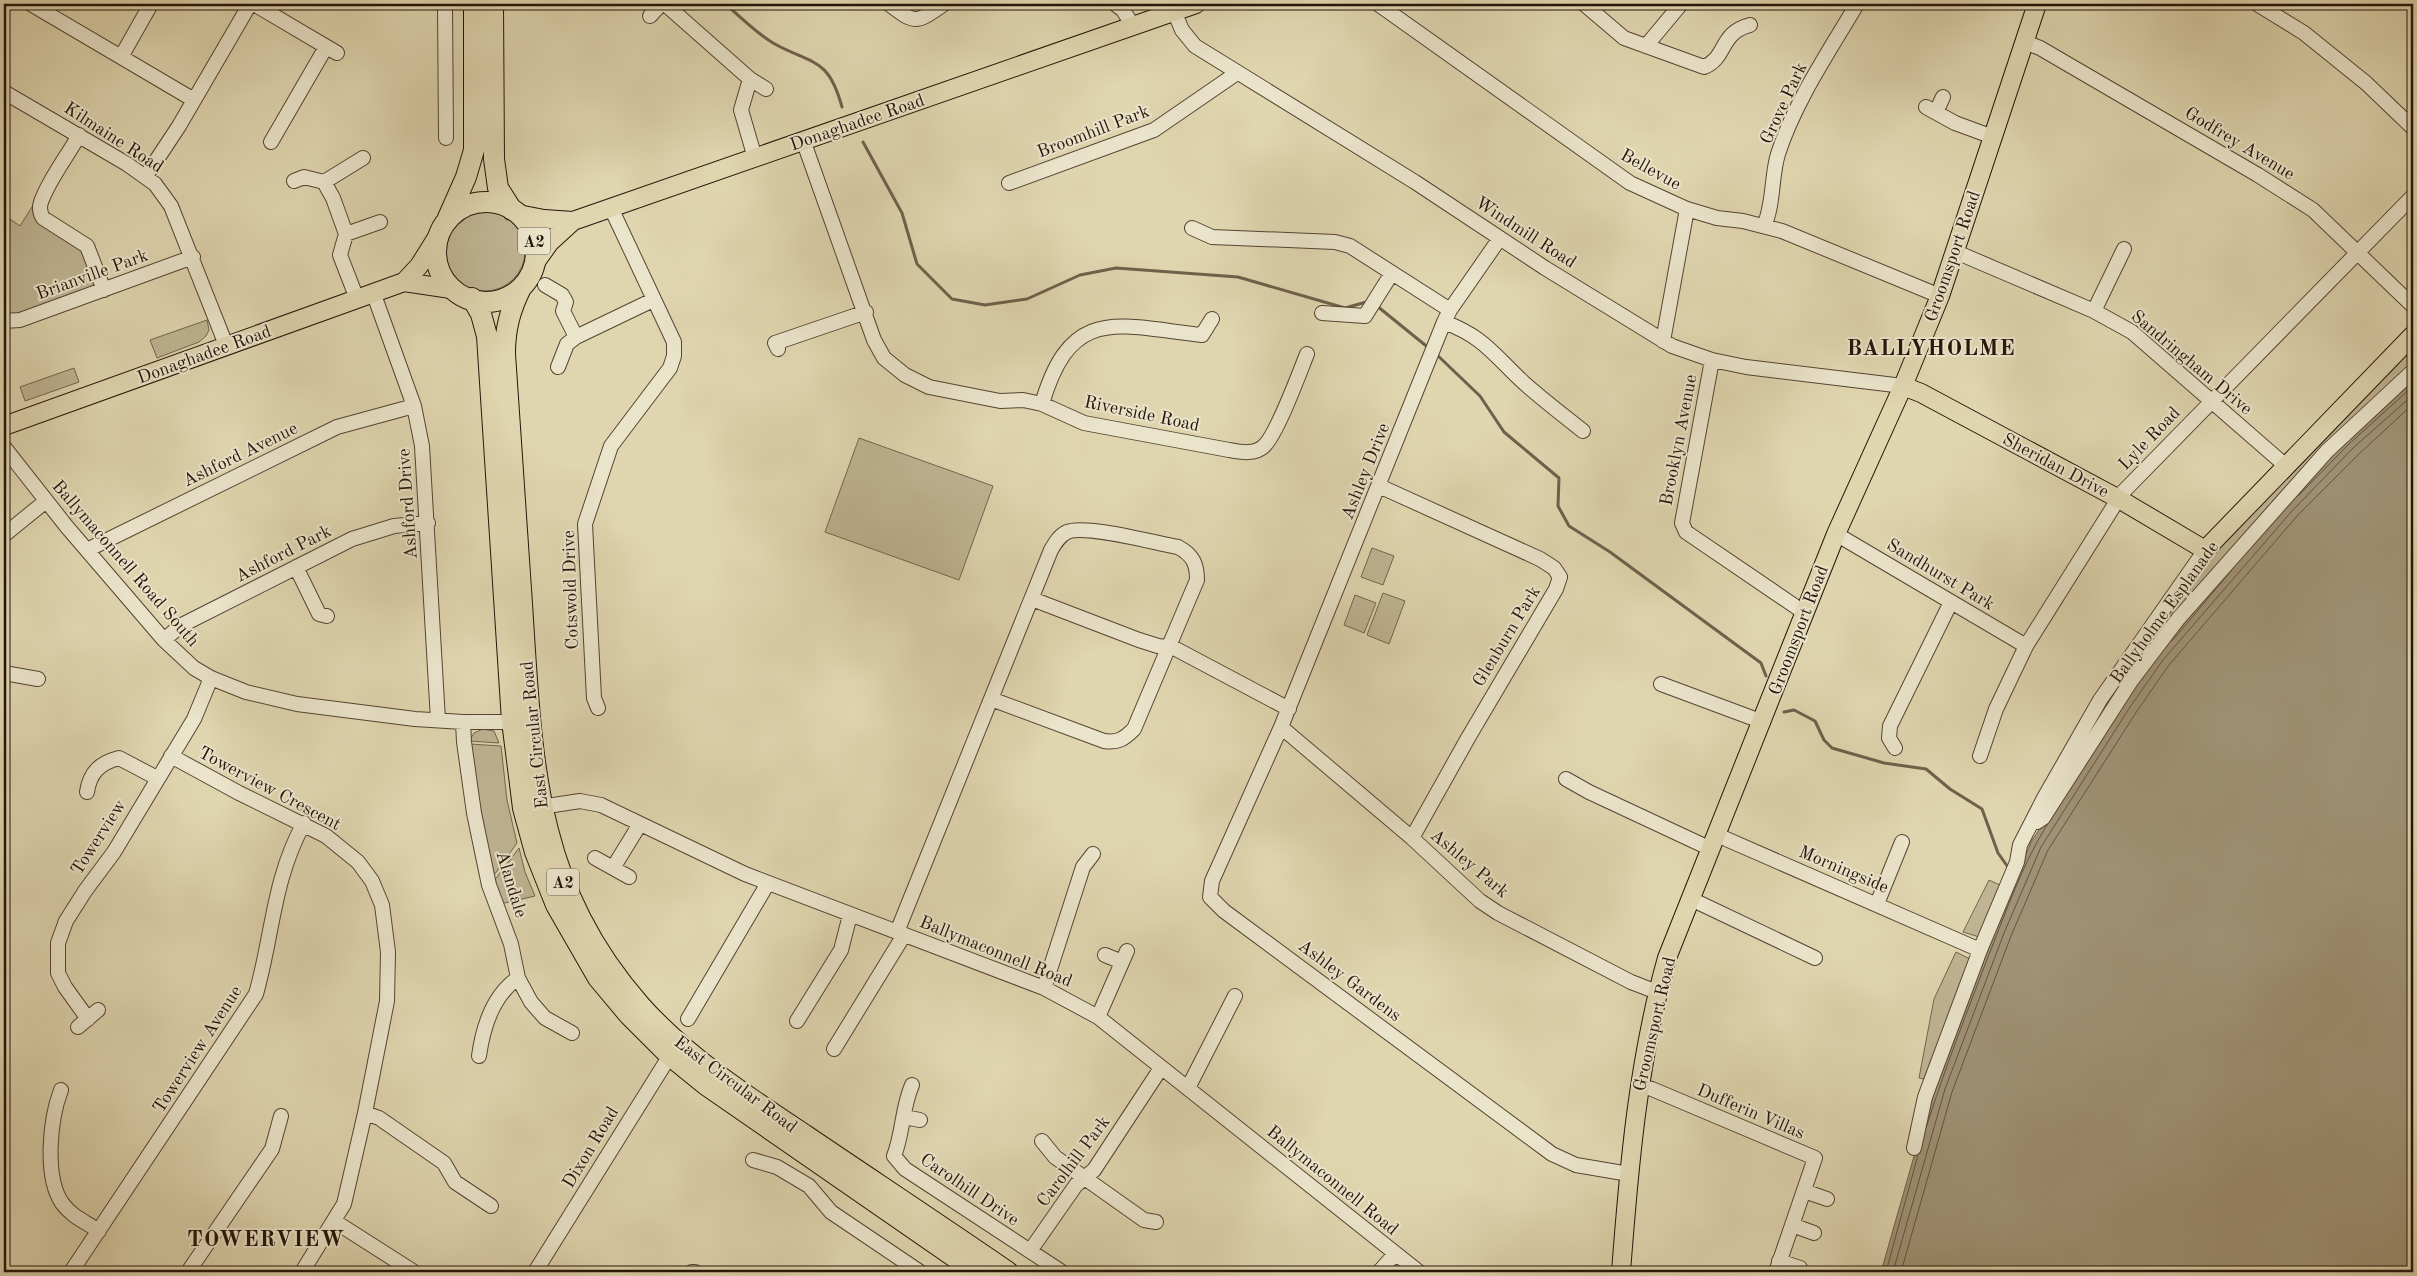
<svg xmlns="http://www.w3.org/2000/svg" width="2417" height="1276" viewBox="0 0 2417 1276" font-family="'Old Standard TT',serif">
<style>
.green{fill:#bfb493;stroke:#72644e}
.water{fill:#a09377;stroke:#6f604b}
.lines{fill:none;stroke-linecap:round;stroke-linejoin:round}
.shore{stroke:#625440;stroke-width:1}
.stream{stroke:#6f604b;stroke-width:3}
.minor-casing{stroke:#544432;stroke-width:16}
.major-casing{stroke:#251409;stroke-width:20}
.highway-casing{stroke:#251409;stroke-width:22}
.minor{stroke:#eae4cb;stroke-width:14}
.major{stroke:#dfd5af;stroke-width:18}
.highway{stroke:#dfd5af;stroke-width:20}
.labels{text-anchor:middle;stroke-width:4;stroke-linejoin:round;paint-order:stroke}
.shield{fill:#eae4cb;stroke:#605243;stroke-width:1}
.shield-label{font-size:16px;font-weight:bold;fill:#251409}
.street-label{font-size:18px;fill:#251409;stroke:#eae4cb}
.district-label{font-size:22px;font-weight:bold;letter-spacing:1px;fill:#251409;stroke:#eae4cb}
</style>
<rect width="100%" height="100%" fill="#dfd5af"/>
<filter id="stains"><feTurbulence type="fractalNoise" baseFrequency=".004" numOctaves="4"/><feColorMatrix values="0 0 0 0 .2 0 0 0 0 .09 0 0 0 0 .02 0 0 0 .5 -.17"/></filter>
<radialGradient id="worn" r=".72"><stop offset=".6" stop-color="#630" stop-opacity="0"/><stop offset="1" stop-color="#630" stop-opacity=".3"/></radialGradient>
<path class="green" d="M37,199L36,213L84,250L96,283L94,287L13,318L4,317V243C9,233 9,225 4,215L20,226Z
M445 251a40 40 0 1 1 80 0a40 40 0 1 1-80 0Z
M207,320L209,330L206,336L199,342L157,358L150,340Z
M2413,348V362L2398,376L2053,792L2107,698L2192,581L2232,532Z
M74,368L79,382L25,401L20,387Z
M859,438L993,486L959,580L825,532Z
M1372,548L1394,556L1383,585L1361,577Z
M1383,593L1405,601L1389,644L1367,635Z
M1355,595L1376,603L1364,633L1344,625Z
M483,729L494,731L499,743L469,741L474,733Z
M470,744L501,746L507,800L517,843L492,878L480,822Z
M519,848L525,872L535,896L500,904L493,882Z
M1989,880L2002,886L1979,937L1963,932Z
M1956,952L1970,959L1924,1079L1919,1078L1934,999Z"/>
<path class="water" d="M2413,380V1272H1881L1934,1086L2031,842L2154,653L2345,440Z"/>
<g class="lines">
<path class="shore" d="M2298,496L2349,444L2413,386
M2172,641L2231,571
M1927,1125C1945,1068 1967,1012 1988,957C2006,912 2022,865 2047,825
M1886,1272L1918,1155
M1893,1272L1945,1089L2004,933L2041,847L2130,707L2163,660L2292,511L2353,448L2413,395
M1901,1272L1952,1092L2011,936L2048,850L2137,711L2169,665L2297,516L2359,454L2413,404"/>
<path class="stream" d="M725,4C740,16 756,33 773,43C812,65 828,56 842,107
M863,142L902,213L917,264L952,299L985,305L1027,299L1080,275L1116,268L1238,277L1345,308L1370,301
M1377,306L1430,349
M1435,353L1480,396L1504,432L1559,478L1558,506L1569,526L1610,552L1761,663L1766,676
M1784,712L1794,710L1815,721L1824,740L1832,748L1884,763L1926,769L1950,789L1982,809L1998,853L2010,870"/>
<g class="minor-casing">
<path id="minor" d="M31,4L194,100
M254,4L337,53
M445,4L446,138
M665,4L750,79L741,110L755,158
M889,4C916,25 916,23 944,4
M1115,4L1123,10L1133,26
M1378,4L1630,183L1687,209L1717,218L1743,221L1782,231L1940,296
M1584,4L1624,38L1704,67C1727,58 1719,33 1750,25
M2257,4L2304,33L2366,83L2413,128
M1174,11L1182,30L1195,46L1415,182L1545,268L1672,346L1712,360L1746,367L1903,386
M650,16L661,4
M2025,42L2040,48L2258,175L2313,210L2413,306
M1646,46L1681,4
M121,57L151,4
M750,79L766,89
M4,92L127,164L155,184L171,206L226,345
M1926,107L1955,123L1993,137
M1936,112L1943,97
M79,135C67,157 49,179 41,202C39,208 40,213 43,218L87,246L104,290
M803,140L874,340L884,358L905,375L929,387L1000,401L1023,400L1042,404L1084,423L1229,450C1240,452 1255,455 1264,446C1277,434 1299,374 1307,354
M271,142L326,47
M146,176L179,126L250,4
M294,181L304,177L324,182L363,158
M324,182L333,198L346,234L340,255L357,299
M1009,183L1154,130L1237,73
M1764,226C1774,204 1771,177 1778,154C1795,101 1829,52 1857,4
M1192,228L1212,237L1335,242L1350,246L1450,310
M346,234L380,222
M1500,238L1450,310L1444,322L1281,727L1212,881L1210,897L1224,911L1552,1154L1576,1165L1629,1174
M1956,252L2094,311L2132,332L2286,466
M545,285L562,295L566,302L563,311L576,337
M373,292L414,406L422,446L438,720
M2094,311L2124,249
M1322,313L1365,316L1392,273
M4,321L20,320L193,257
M1444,322C1484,337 1493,354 1523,382C1542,399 1563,415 1583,431
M1663,341L1687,209
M778,349L775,343L866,312
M1712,360L1682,523L1686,532L1805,613
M558,367L567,344L576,337L653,300
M1042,404C1071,304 1118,326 1202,335L1212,319
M4,447L67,527L164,640L194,668L211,678L246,692L297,704L415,719L463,722H520
M1379,486L1540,559L1554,568L1560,577L1556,589L1468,738L1412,838
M1836,534L2026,646
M4,535L46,501
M87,550L337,427L414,406
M296,567L319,614L327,616
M1032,599L1139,640L1158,646L1174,648L1289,709
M164,640L180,626L352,539L394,526L428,523
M4,673L38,679
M1661,684L1763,722
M598,708L594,698L585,524L611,446L670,368L674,356V342L611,208
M463,722L464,742L474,813L489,885L511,944L518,978L531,1002L545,1018L572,1033
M1281,727L1412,838L1480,901L1498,913L1631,982L1657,992
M1895,748L1889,738L1890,726L1951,602
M171,756L239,793L326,836L358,862L372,881L382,905L388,952L387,1001L365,1113L344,1204L302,1272
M1980,756L1996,709L2026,646L2122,493L2413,196
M1566,779L1589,792L1711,849
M87,792C90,772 100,763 119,758L157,778
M534,808L580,801L601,805L745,874L1044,988L1098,1017L1419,1272
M2037,822L2043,818L2131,681L2178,619L2327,451L2413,371
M1717,835L1980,950
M595,858L629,877
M613,868L640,824
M1691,899L1815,958
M1877,904L1902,842
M897,932L1051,550C1055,543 1059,536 1067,532C1085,524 1155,543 1178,547C1193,555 1197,564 1197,580L1134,729C1124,739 1118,743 1104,741L991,699
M1105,955L1122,962
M1044,988L1083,867L1093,854
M1098,1017L1127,951
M88,1019L65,987L58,973V943L66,921L85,891L114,852L194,719L211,678
M688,1019L768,883
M797,1021L841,950L850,915
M78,1027L98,1010
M834,1049L904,935
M479,1056C483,1027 493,995 518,978
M912,1085C902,1108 903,1133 894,1156L905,1169L1062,1272
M1639,1086L1652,1089L1815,1158L1776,1272
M1188,1088L1235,996
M61,1090C50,1119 44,1176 62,1203C72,1217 86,1222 99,1231
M365,1113L379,1118L444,1163L455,1182L491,1206
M904,1117L920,1120
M1042,1141L1055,1157L1144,1220L1156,1222
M1914,1148L1925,1097L1980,950L2017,862L2020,845L2044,798L2100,700L2205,550
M753,1160L777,1167L809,1186L831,1212L920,1272
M1804,1191L1827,1199
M334,1221L414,1272
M1792,1225L1814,1233
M1030,1251L1076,1185L1094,1170L1161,1068
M1779,1261L1800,1268
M71,1272L256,994C273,934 273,879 304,823
M188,1272L272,1149L281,1116
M535,1272L674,1049
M692,1272H695
M1379,1272L1395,1254"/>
</g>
<g class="major-casing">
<path id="major" d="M518,214L544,219L573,221
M535,263L550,242L573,221L1196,4
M404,282L419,266L439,234
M1903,386L1921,393L2119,499L2205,550L2413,335
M4,426L404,282L451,289
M1621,1272C1629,1166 1638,1061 1667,958L1836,534L1903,386L1940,296L2037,4"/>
</g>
<g class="highway-casing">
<path id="highway" d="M493,4L494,159L498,188L512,210
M436 252a50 50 0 1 1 100 0a50 50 0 1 1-100 0Z
M447,220L466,177L474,150V4
M521,288C510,310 505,329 505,354C511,437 516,521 522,604C532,756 533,884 640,1005C686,1057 748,1097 805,1135C873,1181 941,1226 1008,1272
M472,298L481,314L487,336L512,721L523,808L535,852L556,905L598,978L629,1015L669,1055L706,1085L976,1272"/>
</g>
<use href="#minor" class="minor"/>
<use href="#major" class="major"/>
<use href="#highway" class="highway"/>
</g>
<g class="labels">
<g class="shield">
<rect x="518" y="227.5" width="32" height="27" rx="4"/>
<rect x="547" y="868.5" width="32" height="27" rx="4"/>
</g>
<g class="shield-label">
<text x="534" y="247">A2</text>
<text x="563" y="888">A2</text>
</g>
<g class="street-label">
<text transform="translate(1783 103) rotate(-65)" y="6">Grove Park</text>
<text transform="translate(857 122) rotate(-19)" y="6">Donaghadee Road</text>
<text transform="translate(1093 131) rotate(-21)" y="6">Broomhill Park</text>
<text transform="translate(114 137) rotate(33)" y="6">Kilmaine Road</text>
<text transform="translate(2240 143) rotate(31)" y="6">Godfrey Avenue</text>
<text transform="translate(1651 169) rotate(29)" y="6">Bellevue</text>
<text transform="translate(1526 232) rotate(33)" y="6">Windmill Road</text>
<text transform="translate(1952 256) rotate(-71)" y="6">Groomsport Road</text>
<text transform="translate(92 274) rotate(-20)" y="6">Brianville Park</text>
<text transform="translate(204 354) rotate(-20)" y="6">Donaghadee Road</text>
<text transform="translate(2192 362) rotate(40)" y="6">Sandringham Drive</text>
<text transform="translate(1142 413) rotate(12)" y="6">Riverside Road</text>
<text transform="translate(2149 438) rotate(-46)" y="6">Lyle Road</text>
<text transform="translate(1678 440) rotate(-79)" y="6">Brooklyn Avenue</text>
<text transform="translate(240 454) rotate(-26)" y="6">Ashford Avenue</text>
<text transform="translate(2056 465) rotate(28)" y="6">Sheridan Drive</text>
<text transform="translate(1365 471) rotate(-68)" y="6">Ashley Drive</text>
<text transform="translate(407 504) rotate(-94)" y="6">Ashford Drive</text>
<text transform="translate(283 553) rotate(-27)" y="6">Ashford Park</text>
<text transform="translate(126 563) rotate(49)" y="6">Ballymaconnell Road South</text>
<text transform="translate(1941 574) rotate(31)" y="6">Sandhurst Park</text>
<text transform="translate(570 590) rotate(-92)" y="6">Cotswold Drive</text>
<text transform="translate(2164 612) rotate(-54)" y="6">Ballyholme Esplanade</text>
<text transform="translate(1798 630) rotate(-69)" y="6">Groomsport Road</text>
<text transform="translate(1506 636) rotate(-59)" y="6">Glenburn Park</text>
<text transform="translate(534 735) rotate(-96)" y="6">East Circular Road</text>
<text transform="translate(270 788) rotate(28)" y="6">Towerview Crescent</text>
<text transform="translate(98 837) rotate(-57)" y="6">Towerview</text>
<text transform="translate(1470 863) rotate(40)" y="6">Ashley Park</text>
<text transform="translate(1844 869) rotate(23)" y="6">Morningside</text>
<text transform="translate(512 884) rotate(73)" y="6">Alandale</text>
<text transform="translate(996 951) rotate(22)" y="6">Ballymaconnell Road</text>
<text transform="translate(1350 980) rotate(37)" y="6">Ashley Gardens</text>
<text transform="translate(1654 1024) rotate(-77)" y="6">Groomsport Road</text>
<text transform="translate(197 1049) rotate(-57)" y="6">Towerview Avenue</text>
<text transform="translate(736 1084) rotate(37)" y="6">East Circular Road</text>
<text transform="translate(1751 1111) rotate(23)" y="6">Dufferin Villas</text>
<text transform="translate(590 1147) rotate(-59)" y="6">Dixon Road</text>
<text transform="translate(1073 1161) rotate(-53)" y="6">Carolhill Park</text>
<text transform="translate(1333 1180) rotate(39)" y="6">Ballymaconnell Road</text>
<text transform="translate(970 1189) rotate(34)" y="6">Carolhill Drive</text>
</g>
<g class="district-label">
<text x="1931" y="355">BALLYHOLME</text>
<text x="266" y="1246">TOWERVIEW</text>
</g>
</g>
<rect width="2417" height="1276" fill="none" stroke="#dfd5af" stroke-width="20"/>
<rect x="5" y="5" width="2407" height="1266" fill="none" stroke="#251409" stroke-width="2.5"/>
<rect x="10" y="10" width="2397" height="1256" fill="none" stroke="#251409"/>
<rect width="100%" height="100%" filter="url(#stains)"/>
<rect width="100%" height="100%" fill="url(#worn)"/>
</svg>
